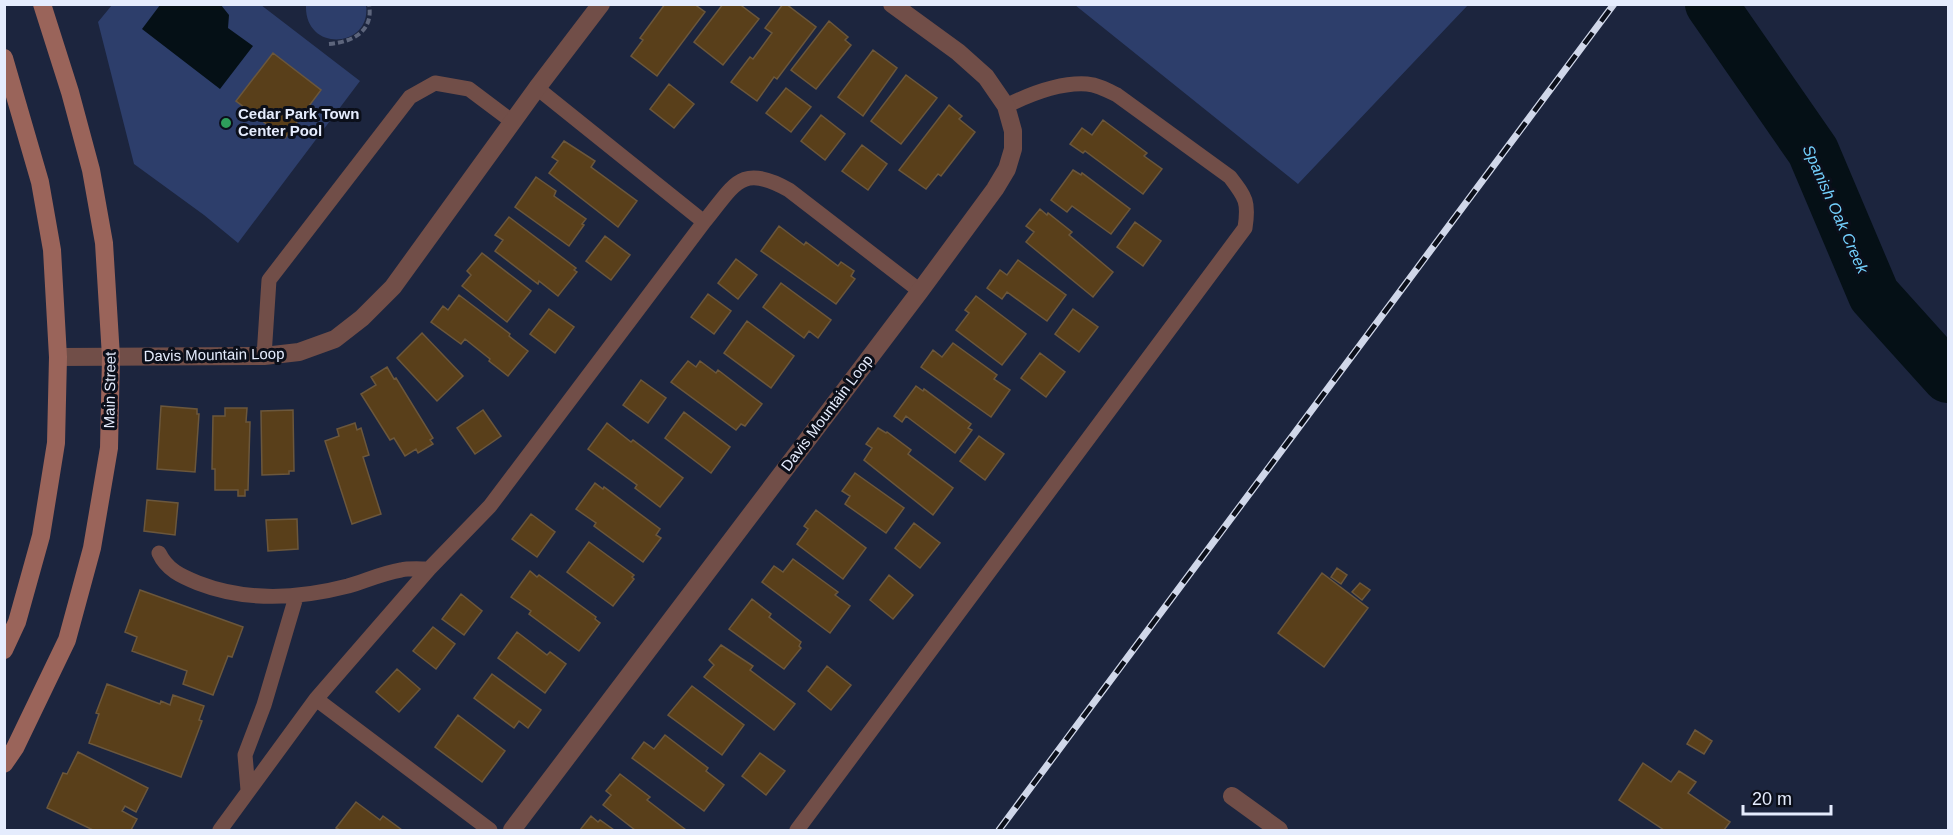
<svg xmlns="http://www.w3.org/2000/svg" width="1953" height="835" viewBox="0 0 1953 835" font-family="Arial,sans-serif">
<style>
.green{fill:#2d3e6b}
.water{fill:#051016}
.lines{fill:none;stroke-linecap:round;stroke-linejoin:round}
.river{stroke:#051016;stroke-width:52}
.building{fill:#593f1a;stroke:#6b573c;stroke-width:1.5}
.path{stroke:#5d657c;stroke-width:4;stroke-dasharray:6 3;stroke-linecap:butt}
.lane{stroke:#714e48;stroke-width:15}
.street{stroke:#714e48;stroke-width:18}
.secondary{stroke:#9a645a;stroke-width:18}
.rail-casing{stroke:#d0d7e9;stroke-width:7}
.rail{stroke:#0b0f1a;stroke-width:4.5;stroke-dasharray:14;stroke-linecap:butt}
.leisure-dot{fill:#2e9e5b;stroke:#0b0f1a;stroke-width:2}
.labels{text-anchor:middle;stroke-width:6;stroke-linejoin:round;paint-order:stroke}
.poi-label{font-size:15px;font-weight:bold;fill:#e5ecfd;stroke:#0b0f1a;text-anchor:start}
.street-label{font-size:15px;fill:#e5ecfd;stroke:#0b0f1a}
.water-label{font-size:16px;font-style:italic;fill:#73d0fd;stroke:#0b0f1a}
</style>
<rect width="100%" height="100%" fill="#1c253e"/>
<path class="green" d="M112,5H261L360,81L238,243L204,215L134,164L98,22Z
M306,5H366C372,49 304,53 306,5Z
M1075,5H1468L1298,184Z"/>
<path class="water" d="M160,5H221L229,15L228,28L253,46L220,89L142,29Z"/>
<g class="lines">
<path class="river" d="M1711,4L1813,151L1874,295L1948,377"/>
</g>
<path class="building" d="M665,4H694L705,12L657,76L631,56L643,40L640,38Z
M723,4H744L742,6L759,19L723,65L694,42Z
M783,4H786L816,27L777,79L774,77L757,101L731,82L750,57L753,59L772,33L765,28Z
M829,21L848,37L845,40L851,45L816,89L791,70Z
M873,50L897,68L863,116L838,97Z
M273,53L321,90L285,138L236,101Z
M906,75L937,98L901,144L871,121Z
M669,84L694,104L674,128L650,109Z
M786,88L811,107L791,132L766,113Z
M949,105L962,116L959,119L975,132L941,176L938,174L926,189L899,170Z
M821,115L845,134L825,160L801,141Z
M1103,120L1147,153L1144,156L1162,169L1143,194L1085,151L1083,153L1070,144L1082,128L1092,135Z
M564,141L595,161L591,167L637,201L618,227L549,173L558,161L552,157Z
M862,145L887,164L868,190L842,171Z
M1073,170L1081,175L1082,173L1130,209L1111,234L1072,206L1067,212L1051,200Z
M536,177L556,191L554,196L586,219L582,224L584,225L569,246L515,207Z
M1040,209L1047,215L1048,213L1072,232L1069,235L1113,272L1093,297L1026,242L1034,232L1026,226Z
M509,217L576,268L574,270L577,272L558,296L539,281L538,284L495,251L503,240L495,235Z
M1135,222L1161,241L1143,266L1117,247Z
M779,226L804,245L806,242L838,266L841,262L854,271L851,276L855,279L836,304L761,251Z
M605,236L630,255L611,280L586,261Z
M482,253L531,291L507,322L462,286L471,275L467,271Z
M736,259L757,275L738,299L718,283Z
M1018,260L1066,295L1047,321L1007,292L1002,299L987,288L1000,270L1007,275Z
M781,283L831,320L818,338L809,331L804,338L763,307Z
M708,294L731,311L714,334L691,317Z
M459,295L510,334L509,336L528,351L508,376L489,361L490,359L465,339L461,344L431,322L443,306L448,310Z
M976,296L1026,334L1002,365L956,330L969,313L965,310Z
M549,309L574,327L555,353L530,334Z
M1073,309L1098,327L1079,352L1055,334Z
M747,321L794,356L771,388L724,353Z
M422,333L463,376L437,401L397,358Z
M953,343L997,375L994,379L1010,390L991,417L921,367L933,350L942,357Z
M1040,353L1065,372L1046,397L1021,378Z
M688,361L696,367L700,361L716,373L718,370L762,404L745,426L741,424L736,430L671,382Z
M387,367L394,379L396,378L433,438L430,440L433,444L418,453L416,449L405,456L394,438L390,440L361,394L376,385L371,377Z
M641,380L666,398L648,423L623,405Z
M916,386L923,391L924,389L971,424L968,428L972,430L955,453L906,416L902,422L894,416Z
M161,406L197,409V414H199L195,472L157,469Z
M225,408H247L246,422H250L248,490H245V496H238V490H215V469H212L213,416H225Z
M293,410L294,471H289V474L262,475L261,411Z
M483,410L501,436L475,454L457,428Z
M684,412L730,447L711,473L665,438Z
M355,423L357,430L361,428L369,455L363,457L381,514L352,524L325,441L339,436L337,429Z
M607,423L631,442L633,440L683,478L660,507L635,488L637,485L588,449Z
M878,428L886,433L887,432L911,450L908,454L953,488L933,515L864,460L872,448L866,444Z
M979,436L1004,454L985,480L960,461Z
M855,473L904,508L886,533L845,504L850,496L842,491Z
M595,483L603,489L604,487L660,529L656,535L661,538L643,562L594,526L596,523L576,509Z
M147,500L178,503L175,535L144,531Z
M816,510L866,548L843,579L797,544L808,529L804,526Z
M531,514L555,532L537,557L512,539Z
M297,519L298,549L268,551L266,520Z
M914,523L940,543L920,568L895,548Z
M589,542L634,575L632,577L634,579L613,606L567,572Z
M793,559L838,592L835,595L850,606L830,633L762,582L774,566L783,572Z
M1337,568L1347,575L1341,584L1331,577Z
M530,571L537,577L539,575L596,617L595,619L600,623L579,651L529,614L531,611L511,597Z
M1322,573L1368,608L1324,667L1278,633Z
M889,575L913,595L893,619L870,600Z
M1360,583L1370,590L1362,600L1352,592Z
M140,590L243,627L232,657L228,656L213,695L183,684L187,671L132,651L137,637L125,632Z
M461,594L482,611L464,635L442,619Z
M752,599L771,614L769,617L801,642L799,646L801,648L784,669L729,629Z
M433,627L455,644L436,669L413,651Z
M517,632L547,655L550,652L566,664L545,693L498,658Z
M721,645L753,666L750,670L795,704L774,730L704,677L714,665L709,660Z
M827,666L851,685L831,710L808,691Z
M397,669L420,689L399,712L376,692Z
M492,674L541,710L528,728L519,721L514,728L474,698Z
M107,684L160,704L161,701L170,705L173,695L204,706L199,720L202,721L181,777L89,743L99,714L96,713Z
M692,686L744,725L722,755L668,715Z
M458,715L505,751L482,782L435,747Z
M1695,730L1712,741L1704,754L1687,744Z
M665,735L708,768L706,771L724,785L704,811L632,758L644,742L654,749Z
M78,752L148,788L136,812L125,806L122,811L137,819L131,830H93L47,808L63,773L67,774Z
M760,753L785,771L766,795L742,776Z
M1643,763L1671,782L1679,771L1696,782L1688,793L1730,822L1724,830H1664L1619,800Z
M620,774L650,797L647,800L686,830H635L603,805L611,795L606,791Z
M356,802L380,820L383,816L402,830H340L336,828Z
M591,816L598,822L600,820L614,830H580Z"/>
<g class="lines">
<path class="path" d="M329,44C352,42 374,32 369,4"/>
<path class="lane" d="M537,88L704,222
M264,356L269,280L410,97L435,83L469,89L513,122
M159,553C167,570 181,576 198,583C247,602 298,599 348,586C365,581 383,573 401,570C409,568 420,569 429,569
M316,699L490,830
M248,790L245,755L264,705L296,597
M220,830L316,699L429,569L490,506L704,222C734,186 740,162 789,190L920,291
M797,830L1245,228C1249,202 1246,198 1230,177L1117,95C1107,90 1098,85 1087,84C1059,82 1030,94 1006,106"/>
<path class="street" d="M58,357L264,356L299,352L335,339L362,318L393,287L537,88L601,4
M1232,796L1279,830
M512,830L920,291L995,189L1007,169L1013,149V131L1006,106L986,77L958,52L892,4"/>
<path class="secondary" d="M4,58L40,182L52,250L58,357L56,443L41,536L17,622L4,650
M4,764L15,748L67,640L92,548L109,448L111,357L104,243L91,170L70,92L42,4"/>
<g class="rail-casing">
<path id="rail" d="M999,830L1614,4"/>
</g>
<use href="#rail" class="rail"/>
</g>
<circle class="leisure-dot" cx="226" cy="123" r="6"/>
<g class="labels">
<g class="poi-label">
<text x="238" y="119">Cedar Park Town<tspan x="238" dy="17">Center Pool</tspan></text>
</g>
<g class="street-label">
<text transform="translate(214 355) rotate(-1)" y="5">Davis Mountain Loop</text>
<text transform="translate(110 390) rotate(-89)" y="5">Main Street</text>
<text transform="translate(827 413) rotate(-53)" y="5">Davis Mountain Loop</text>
</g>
<g class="water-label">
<text transform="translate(1836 209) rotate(66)" y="6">Spanish Oak Creek</text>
</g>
</g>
<rect width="1953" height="835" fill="none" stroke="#e5ecfd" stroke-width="12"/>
<path d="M1743 805v9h88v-9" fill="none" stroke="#e5ecfd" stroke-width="3"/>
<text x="1752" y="805" font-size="18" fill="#e5ecfd" stroke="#0b0f1a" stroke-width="4.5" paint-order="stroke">20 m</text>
</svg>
